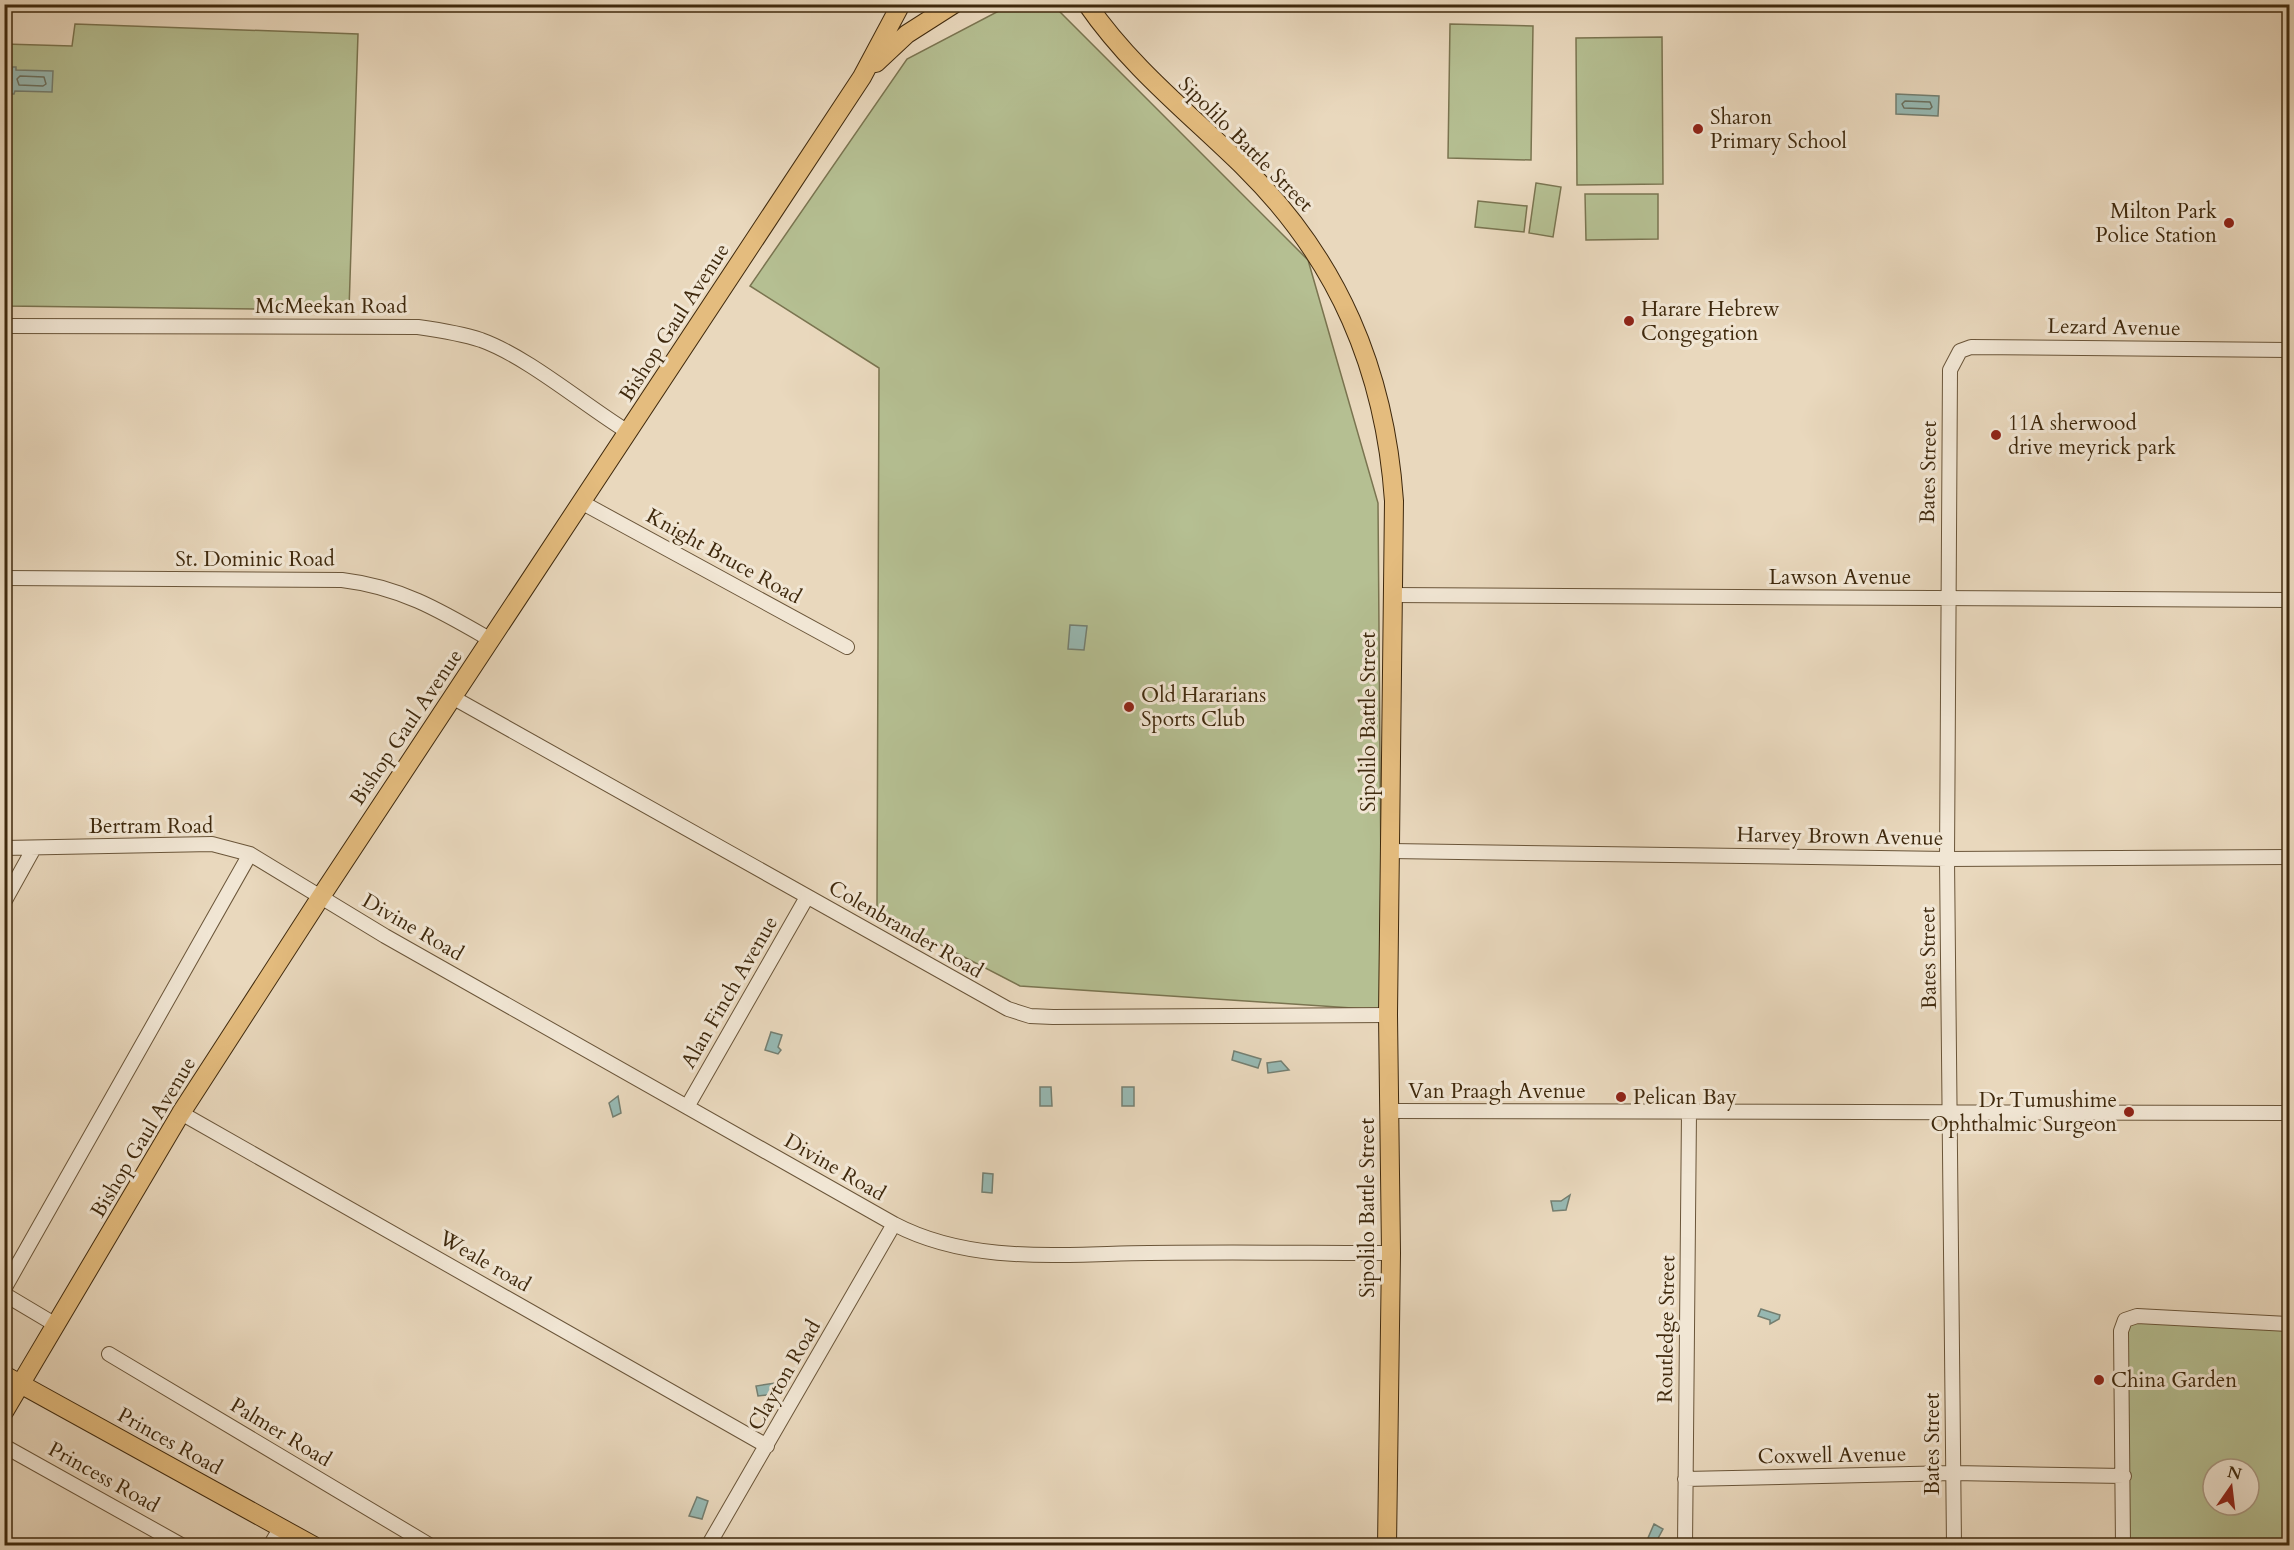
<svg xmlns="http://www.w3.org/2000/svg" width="2294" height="1550" viewBox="0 0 2294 1550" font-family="Cardo,serif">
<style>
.green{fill:#b5bf92;stroke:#7a7450;stroke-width:1.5;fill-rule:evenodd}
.water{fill:#97b9b3;stroke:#747f71;stroke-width:1.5}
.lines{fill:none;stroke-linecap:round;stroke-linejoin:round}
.shore{stroke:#6b7160;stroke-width:1.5}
.stream{stroke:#747f71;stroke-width:3}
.minor-casing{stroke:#6a5539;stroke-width:16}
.major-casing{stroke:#3f290d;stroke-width:20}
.minor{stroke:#f1e6d4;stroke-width:14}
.major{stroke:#e4bc7e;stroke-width:18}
.poi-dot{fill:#8f2418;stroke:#f1e6d4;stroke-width:2}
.labels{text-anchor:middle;stroke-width:6;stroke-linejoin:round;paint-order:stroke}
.poi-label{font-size:21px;fill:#3f290d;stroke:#f1e6d4;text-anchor:start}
.street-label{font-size:21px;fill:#3f290d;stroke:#f1e6d4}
</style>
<rect width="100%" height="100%" fill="#e9d8bd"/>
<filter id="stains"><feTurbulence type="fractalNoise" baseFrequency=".00333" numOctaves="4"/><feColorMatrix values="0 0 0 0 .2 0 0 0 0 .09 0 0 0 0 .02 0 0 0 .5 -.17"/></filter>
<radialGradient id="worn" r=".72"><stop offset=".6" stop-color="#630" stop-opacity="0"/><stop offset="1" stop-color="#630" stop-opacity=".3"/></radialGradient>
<path class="green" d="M1012,4L1053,5L1308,260L1378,503L1382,1010L1020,986L877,912L879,368L750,286L907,59Z
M75,24L358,34L349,310L5,306V44L72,46Z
M1450,24L1533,26L1531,160L1448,158Z
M1662,37L1663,184L1577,185L1576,38Z
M1536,183L1561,187L1553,237L1529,233Z
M1585,194H1658V239L1586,240Z
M1478,201L1527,206L1524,232L1475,227Z
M2124,1320L2289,1327V1545H2125ZM2213,1469H2249V1505H2213Z"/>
<path class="water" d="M12,67H16V70L53,71L52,92L15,91L14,94H11Z
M1896,94L1939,96L1938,116L1896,114Z
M1070,625L1087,626L1084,650L1068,649Z
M771,1032L782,1035L778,1047L781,1050L778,1054L765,1050Z
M1234,1051L1261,1059L1258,1068L1232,1060Z
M1281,1061L1289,1070L1268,1073L1267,1063Z
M1040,1087H1051L1052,1106H1040Z
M1122,1087H1134V1106H1122Z
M618,1096L621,1113L613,1117L609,1103Z
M983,1173L993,1174L992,1193L982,1192Z
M1570,1195L1566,1210L1553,1211L1551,1201H1561Z
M1761,1309L1780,1315L1779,1319L1770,1324V1320L1758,1316Z
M775,1383L777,1394L758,1396L756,1386Z
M697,1497L708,1501L702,1519L689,1516Z
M1654,1524L1663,1529L1656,1542L1648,1538Z"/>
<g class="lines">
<path class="shore" d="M20,76L44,77L46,84L43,86L19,85L17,79Z
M1905,101L1930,102L1932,107L1930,109L1904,108L1902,104Z"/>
<path class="stream" d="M2197,4L2290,11"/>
<g class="minor-casing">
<path id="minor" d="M4,326L418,327C439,330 460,333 481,340C528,357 584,405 628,432
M581,502L847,647
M4,578L342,580C401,587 441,611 491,640
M1391,595L2290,600
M452,697L1008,1009L1030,1016L1053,1017L1388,1015
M4,848L212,844L250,854L385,936L894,1224C972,1265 1063,1254 1149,1253C1230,1252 1310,1253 1391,1253
M1391,851L1947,859L2290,857
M4,902L34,848
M687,1107L807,897
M1389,1111L2290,1113
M181,1113L767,1446
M4,1289L250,854
M4,1294L56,1325
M109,1354L431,1546
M4,1446L183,1546
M1685,1479L1954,1473L2124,1476
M270,1546L281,1527
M708,1546L894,1224
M1685,1546L1689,1112
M1954,1546L1947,859L1950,370L1960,351L1971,347L2290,350
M2123,1546L2121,1331L2125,1320L2137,1316L2290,1324"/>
</g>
<g class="major-casing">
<path id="major" d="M1087,4C1131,68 1190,114 1245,168C1338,260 1385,370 1394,501L1388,1015L1391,1253L1387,1546
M876,63L907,34L954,4
M4,1375L314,1546
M4,1412L181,1113L320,898L862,77L901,4"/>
</g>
<use href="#minor" class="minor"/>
<use href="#major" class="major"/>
</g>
<g class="poi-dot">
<circle cx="1698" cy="129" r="6"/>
<circle cx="2229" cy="223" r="6"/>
<circle cx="1629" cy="321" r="6"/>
<circle cx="1996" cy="435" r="6"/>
<circle cx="1129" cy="707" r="6"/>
<circle cx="1621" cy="1097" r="6"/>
<circle cx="2129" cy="1112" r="6"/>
<circle cx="2099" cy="1380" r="6"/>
</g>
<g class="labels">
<g class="poi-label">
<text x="1710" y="124">Sharon<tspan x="1710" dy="24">Primary School</tspan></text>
<text x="2217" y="218" text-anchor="end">Milton Park<tspan x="2217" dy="24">Police Station</tspan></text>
<text x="1641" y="316">Harare Hebrew<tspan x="1641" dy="24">Congegation</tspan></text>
<text x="2008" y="430">11A sherwood<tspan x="2008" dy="24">drive meyrick park</tspan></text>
<text x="1141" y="702">Old Hararians<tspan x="1141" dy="24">Sports Club</tspan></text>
<text x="1633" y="1104">Pelican Bay</text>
<text x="2117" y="1107" text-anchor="end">Dr Tumushime<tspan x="2117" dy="24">Ophthalmic Surgeon</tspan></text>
<text x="2111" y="1387">China Garden</text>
</g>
<g class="street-label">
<text transform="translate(1246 144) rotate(45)" y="7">Sipolilo Battle Street</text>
<text x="331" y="313">McMeekan Road</text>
<text transform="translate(674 322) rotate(-57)" y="7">Bishop Gaul Avenue</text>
<text transform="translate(2114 327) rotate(1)" y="7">Lezard Avenue</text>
<text transform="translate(1928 472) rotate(-89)" y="7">Bates Street</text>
<text transform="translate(724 556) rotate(29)" y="7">Knight Bruce Road</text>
<text x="255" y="566">St. Dominic Road</text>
<text x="1840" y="584">Lawson Avenue</text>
<text transform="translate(1368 722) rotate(-90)" y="7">Sipolilo Battle Street</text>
<text transform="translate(406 727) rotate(-56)" y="7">Bishop Gaul Avenue</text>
<text x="151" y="833">Bertram Road</text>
<text transform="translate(1840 836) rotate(1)" y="7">Harvey Brown Avenue</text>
<text transform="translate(413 927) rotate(30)" y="7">Divine Road</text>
<text transform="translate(906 929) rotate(30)" y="7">Colenbrander Road</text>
<text transform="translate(1928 958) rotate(-91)" y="7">Bates Street</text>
<text transform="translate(729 992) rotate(-60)" y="7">Alan Finch Avenue</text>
<text x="1497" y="1098">Van Praagh Avenue</text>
<text transform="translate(143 1137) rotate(-59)" y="7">Bishop Gaul Avenue</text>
<text transform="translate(835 1167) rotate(30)" y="7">Divine Road</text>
<text transform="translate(1367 1208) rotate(-90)" y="7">Sipolilo Battle Street</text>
<text transform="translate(485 1261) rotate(30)" y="7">Weale road</text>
<text transform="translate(1666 1329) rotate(-89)" y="7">Routledge Street</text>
<text transform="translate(784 1375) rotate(-60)" y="7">Clayton Road</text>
<text transform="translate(281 1432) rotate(31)" y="7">Palmer Road</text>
<text transform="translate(170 1441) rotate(29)" y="7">Princes Road</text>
<text transform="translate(1932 1444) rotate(-90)" y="7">Bates Street</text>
<text transform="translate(1832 1455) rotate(-1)" y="7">Coxwell Avenue</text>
<text transform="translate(104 1477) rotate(29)" y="7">Princess Road</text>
</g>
</g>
<rect width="2294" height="1550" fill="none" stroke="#e9d8bd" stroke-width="24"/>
<rect x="6" y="6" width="2282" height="1538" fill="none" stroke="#3f290d" stroke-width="3"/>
<rect x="12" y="12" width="2270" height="1526" fill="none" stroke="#3f290d" stroke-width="1.5"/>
<g transform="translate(2231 1487) rotate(14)"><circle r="28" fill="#f1e6d4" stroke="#aa9a84" stroke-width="1.5"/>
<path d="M0-4.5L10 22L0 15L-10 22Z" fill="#8f2418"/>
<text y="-9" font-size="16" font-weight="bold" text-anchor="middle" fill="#3f290d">N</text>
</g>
<rect width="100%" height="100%" filter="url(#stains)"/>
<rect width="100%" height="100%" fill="url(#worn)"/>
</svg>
